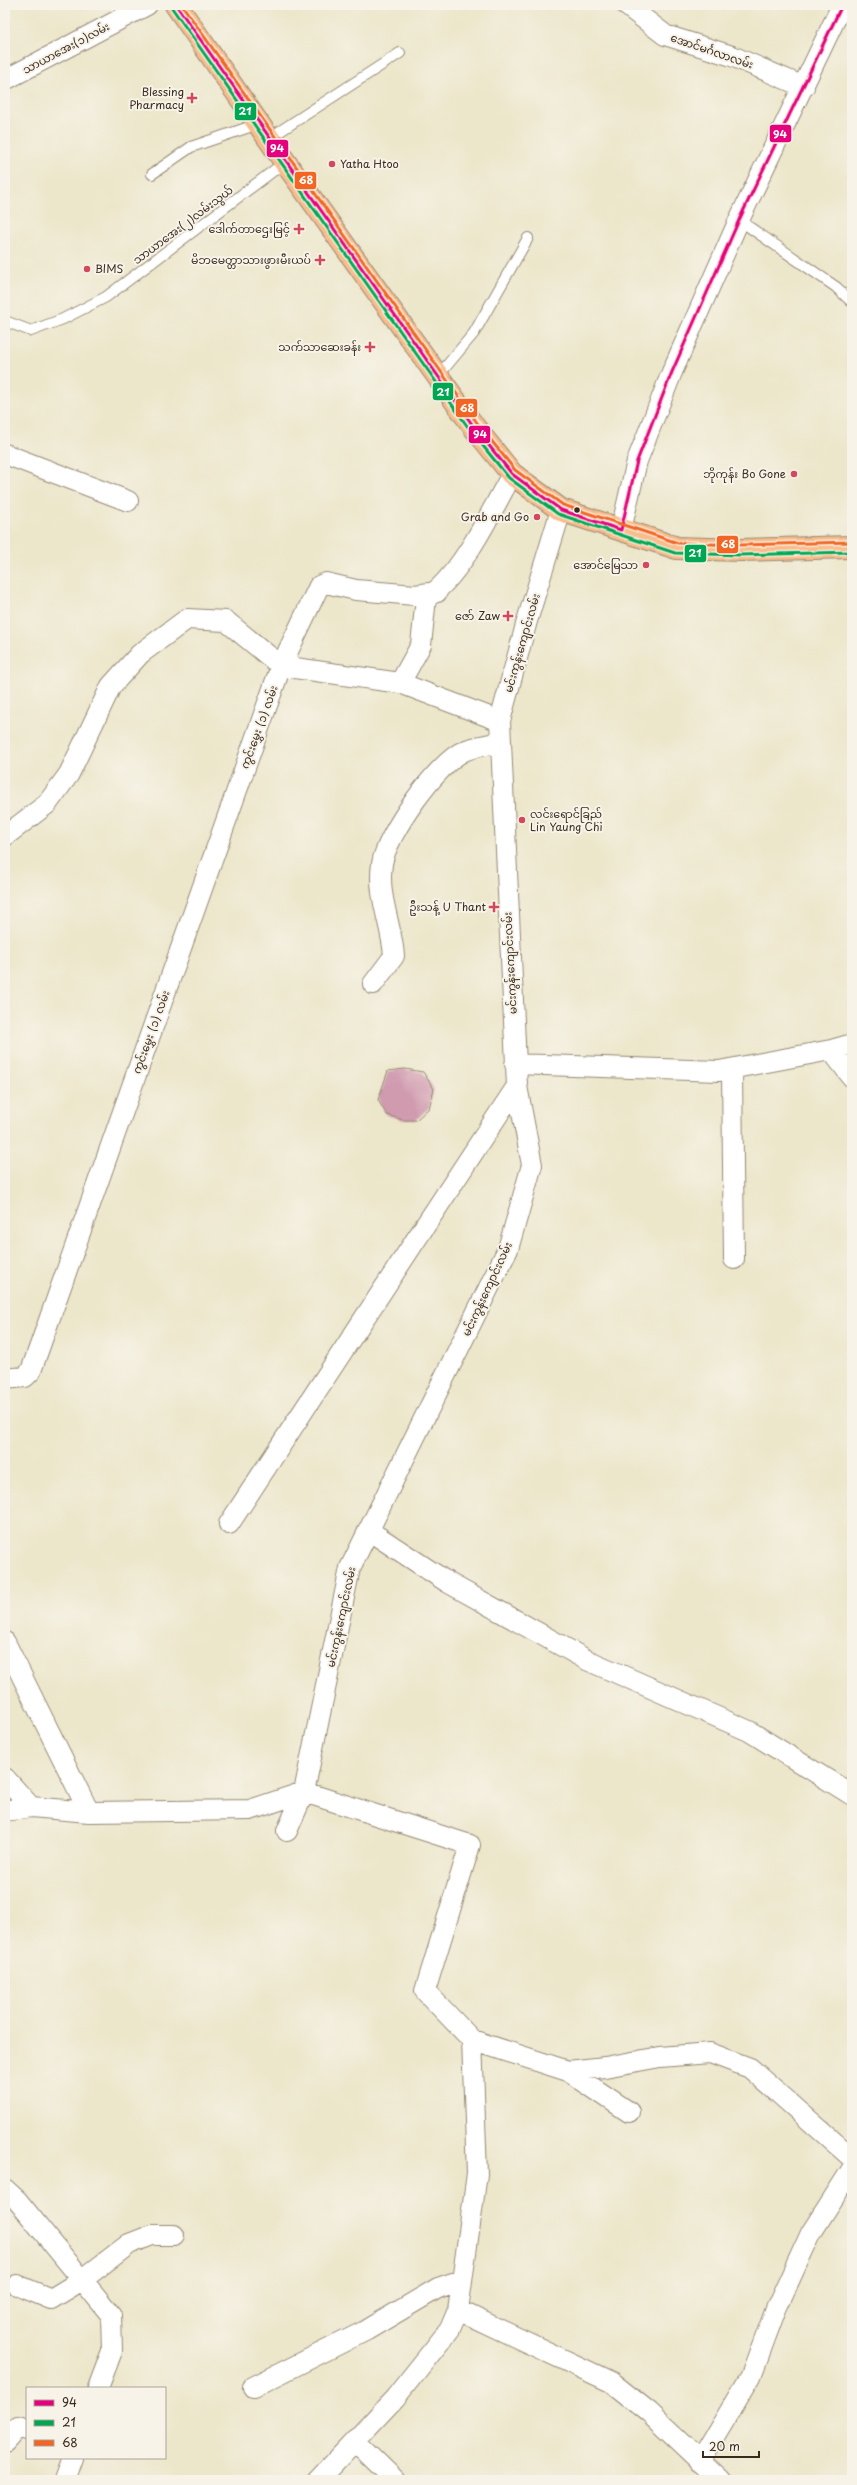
<svg xmlns="http://www.w3.org/2000/svg" width="857" height="2485" viewBox="0 0 857 2485" font-family="'Playpen Sans','Noto Sans Myanmar',sans-serif">
<style>
.building{fill:#d09aaf}
.lines{fill:none;stroke-linecap:round;stroke-linejoin:round}
.lane-casing{stroke:#948874;stroke-width:12}
.street-casing{stroke:#948874;stroke-width:22}
.primary-casing{stroke:#948874;stroke-width:24}
.lane{stroke:#fff;stroke-width:10}
.street{stroke:#fff;stroke-width:20}
.primary{stroke:#f9bc8a;stroke-width:22}
.bus-1-casing{stroke:#f7f3e8;stroke-width:6}
.bus-2-casing{stroke:#f7f3e8;stroke-width:6}
.bus-3-casing{stroke:#f7f3e8;stroke-width:6}
.bus-1{stroke:#e5007d;stroke-width:3}
.bus-2{stroke:#00a651;stroke-width:3}
.bus-3{stroke:#f26522;stroke-width:3}
.poi-dot{fill:#d1495b;stroke:#f7f3e8;stroke-width:1.5}
.bus-dot{fill:#3b2a1e;stroke:#f7f3e8;stroke-width:1.5}
.labels{text-anchor:middle;stroke-width:4;stroke-linejoin:round;paint-order:stroke}
.street-label{font-size:11px;fill:#3b2a1e;stroke:#f7f3e8}
.poi-label{font-size:11px;fill:#3b2a1e;stroke:#f7f3e8;text-anchor:end}
.line-badge{stroke:#f7f3e8;stroke-width:1.5}
.badge-label{font-size:11px;text-anchor:middle;font-weight:bold;fill:#fff}
</style>
<rect width="100%" height="100%" fill="#f7f3e8"/>
<filter id="ink" filterUnits="userSpaceOnUse"><feTurbulence type="fractalNoise" baseFrequency=".025" numOctaves="2"/><feDisplacementMap in="SourceGraphic" scale="8" xChannelSelector="R" yChannelSelector="G"/><feConvolveMatrix kernelMatrix="1 2 1 2 8 2 1 2 1" color-interpolation-filters="sRGB"/></filter>
<filter id="wash" filterUnits="userSpaceOnUse"><feTurbulence type="fractalNoise" baseFrequency=".012" numOctaves="4" result="noise"/><feDisplacementMap in="SourceGraphic" scale="16" xChannelSelector="R" yChannelSelector="G"/><feGaussianBlur stdDeviation="0.9" result="paint"/><feColorMatrix in="noise" values="0 0 0 0 0 0 0 0 0 0 0 0 0 0 0 0 0 1.4 0 .05"/><feComposite in="paint" operator="in"/></filter>
<g filter="url(#wash)">
<rect width="100%" height="100%" fill="#ece6ca"/>
<g id="blocks">
<path class="building" d="M405,1069L423,1072L434,1089L429,1108L416,1120H403L387,1115L378,1100L388,1071Z"/>
</g>
</g>
<g filter="url(#ink)">
<use href="#blocks" fill-opacity="0" stroke="#948874" stroke-width="1"/>
<g class="lines">
<g class="lane-casing">
<path id="lane" d="M268,139L400,53
M152,174L191,147L258,124
M739,220L836,287L852,302
M5,321L31,331L63,319L106,297L285,162
M438,376L474,333L528,238"/>
</g>
<g class="street-casing">
<path id="street" d="M626,5L665,35L732,56L804,87
M5,80L147,5
M5,454L128,501
M621,530L637,461L672,372L739,220L842,5
M400,683L500,721
M5,836L47,804L69,774L111,686L140,654L187,619L226,621L281,666L400,683L421,645L426,598C460,578 492,510 512,474
M373,984L394,956C392,925 377,896 382,864C386,835 438,762 464,751C475,746 488,745 500,742
M831,1050L852,1077
M515,1064L719,1071L831,1050L852,1044
M732,1069L734,1259
M5,1379L25,1377L31,1371L281,666L319,586L326,583L356,590L415,595L437,592
M229,1524L517,1086
M368,1530L447,1582L587,1660L749,1731L852,1795
M5,1642L89,1812
M5,1778L31,1807
M5,1811L31,1807L89,1812L250,1810L304,1792L470,1845L425,1991L472,2040
M287,1831L304,1792L350,1568L508,1249L532,1165L517,1086L500,721L527,621L561,510
M568,2071L629,2112
M5,2189L17,2200L111,2315L112,2351L98,2388
M17,2285L51,2299L82,2280L129,2244L152,2235H174
M253,2387L367,2330L438,2288L462,2280
M355,2441L395,2480
M5,2442L18,2427L27,2430
M700,2461L751,2376L776,2309L811,2233L852,2169
M65,2480L73,2458
M318,2480L395,2398L450,2329L458,2310
M721,2480L649,2412L611,2382L458,2310L477,2174L472,2040L568,2071L605,2067L660,2057L710,2053L750,2068L852,2158"/>
</g>
<g class="primary-casing">
<path id="primary" d="M176,5L285,162L474,427L512,474L561,510L677,548L740,550L852,547"/>
</g>
<use href="#lane" class="lane"/>
<use href="#street" class="street"/>
<use href="#primary" class="primary"/>
<g class="bus-1-casing">
<path id="bus-1" d="M176,5L474,427L512,474L561,510L621,530
M621,530L637,461L672,372L739,220L842,5"/>
</g>
<g class="bus-2-casing">
<path id="bus-2" d="M172,8L470,430L509,478L558,514L675,553L740,555L852,552"/>
</g>
<g class="bus-3-casing">
<path id="bus-3" d="M182,5L478,424L515,470L563,505L678,543L740,545L852,542"/>
</g>
<use href="#bus-1" class="bus-1"/>
<use href="#bus-2" class="bus-2"/>
<use href="#bus-3" class="bus-3"/>
</g>
</g>
<g class="poi-dot">
<path d="M190 92h4v4h4v4h-4v4h-4v-4h-4v-4h4z"/>
<circle cx="332" cy="164" r="4"/>
<path d="M297 223h4v4h4v4h-4v4h-4v-4h-4v-4h4z"/>
<path d="M318 254h4v4h4v4h-4v4h-4v-4h-4v-4h4z"/>
<circle cx="87" cy="269" r="4"/>
<path d="M368 341h4v4h4v4h-4v4h-4v-4h-4v-4h4z"/>
<circle cx="794" cy="474" r="4"/>
<circle cx="537" cy="517" r="4"/>
<circle cx="646" cy="565" r="4"/>
<path d="M506 610h4v4h4v4h-4v4h-4v-4h-4v-4h4z"/>
<circle cx="522" cy="820" r="4"/>
<path d="M492 901h4v4h4v4h-4v4h-4v-4h-4v-4h4z"/>
</g>
<circle class="bus-dot" cx="577" cy="510" r="3.5"/>
<g class="labels">
<g class="street-label">
<text transform="translate(66 48) rotate(-28)" y="4">သာယာအေး(၁)လမ်း</text>
<text transform="translate(712 51) rotate(19)" y="4">အောင်မင်္ဂလာလမ်း</text>
<text transform="translate(183 225) rotate(-37)" y="4">သာယာအေး(၂)လမ်းသွယ်</text>
<text transform="translate(522 643) rotate(-74)" y="4">မင်းကွန်းကျောင်းလမ်း</text>
<text transform="translate(259 727) rotate(-70)" y="4">ကွင်းမွှေး (၁) လမ်း</text>
<text transform="translate(510 963) rotate(-93)" y="4">မင်းကွန်းကျောင်းလမ်း</text>
<text transform="translate(151 1032) rotate(-70)" y="4">ကွင်းမွှေး (၁) လမ်း</text>
<text transform="translate(487 1289) rotate(-65)" y="4">မင်းကွန်းကျောင်းလမ်း</text>
<text transform="translate(341 1617) rotate(-78)" y="4">မင်းကွန်းကျောင်းလမ်း</text>
</g>
<g class="poi-label">
<text x="184" y="96">Blessing<tspan x="184" dy="13">Pharmacy</tspan></text>
<text x="340" y="168" text-anchor="start">Yatha Htoo</text>
<text x="290" y="233">ဒေါက်တာဌေးမြင့်</text>
<text x="311" y="264">မိဘမေတ္တာသားဖွားမီးယပ်</text>
<text x="95" y="273" text-anchor="start">BIMS</text>
<text x="361" y="351">သက်သာဆေးခန်း</text>
<text x="786" y="478">ဘိုကုန်း Bo Gone</text>
<text x="529" y="521">Grab and Go</text>
<text x="638" y="569">အောင်မြေသာ</text>
<text x="500" y="620">ဇော် Zaw</text>
<text x="530" y="818" text-anchor="start">လင်းရောင်ခြည်<tspan x="530" dy="13">Lin Yaung Chi</tspan></text>
<text x="486" y="911">ဦးသန့် U Thant</text>
</g>
</g>
<g class="line-badge">
<rect x="234" y="102" width="23" height="19" rx="4" fill="#00a651"/>
<rect x="769" y="124" width="23" height="19" rx="4" fill="#e5007d"/>
<rect x="266" y="139" width="23" height="19" rx="4" fill="#e5007d"/>
<rect x="294" y="171" width="23" height="19" rx="4" fill="#f26522"/>
<rect x="432" y="382" width="22" height="19" rx="4" fill="#00a651"/>
<rect x="455" y="398" width="23" height="20" rx="4" fill="#f26522"/>
<rect x="468" y="425" width="23" height="19" rx="4" fill="#e5007d"/>
<rect x="716" y="535" width="23" height="19" rx="4" fill="#f26522"/>
<rect x="684" y="544" width="23" height="19" rx="4" fill="#00a651"/>
</g>
<g class="badge-label">
<text x="245" y="115">21</text>
<text x="780" y="138">94</text>
<text x="277" y="152">94</text>
<text x="306" y="184">68</text>
<text x="443" y="396">21</text>
<text x="467" y="412">68</text>
<text x="480" y="438">94</text>
<text x="728" y="548">68</text>
<text x="695" y="557">21</text>
</g>
<rect width="857" height="2485" fill="none" stroke="#f7f3e8" stroke-width="20"/>
<rect x="26" y="2387" width="140" height="72" fill="#f7f3e8" stroke="#aca397"/>
<rect x="34" y="2400" width="20" height="6" fill="#e5007d" stroke="#aca397"/>
<text x="62" y="2407" font-size="12" fill="#3b2a1e">94</text>
<rect x="34" y="2420" width="20" height="6" fill="#00a651" stroke="#aca397"/>
<text x="62" y="2427" font-size="12" fill="#3b2a1e">21</text>
<rect x="34" y="2440" width="20" height="6" fill="#f26522" stroke="#aca397"/>
<text x="62" y="2447" font-size="12" fill="#3b2a1e">68</text>
<path d="M703 2451v6h56v-6" fill="none" stroke="#3b2a1e" stroke-width="2"/>
<text x="709" y="2451" font-size="12" fill="#3b2a1e" stroke="#f7f3e8" stroke-width="3" paint-order="stroke">20 m</text>
</svg>
